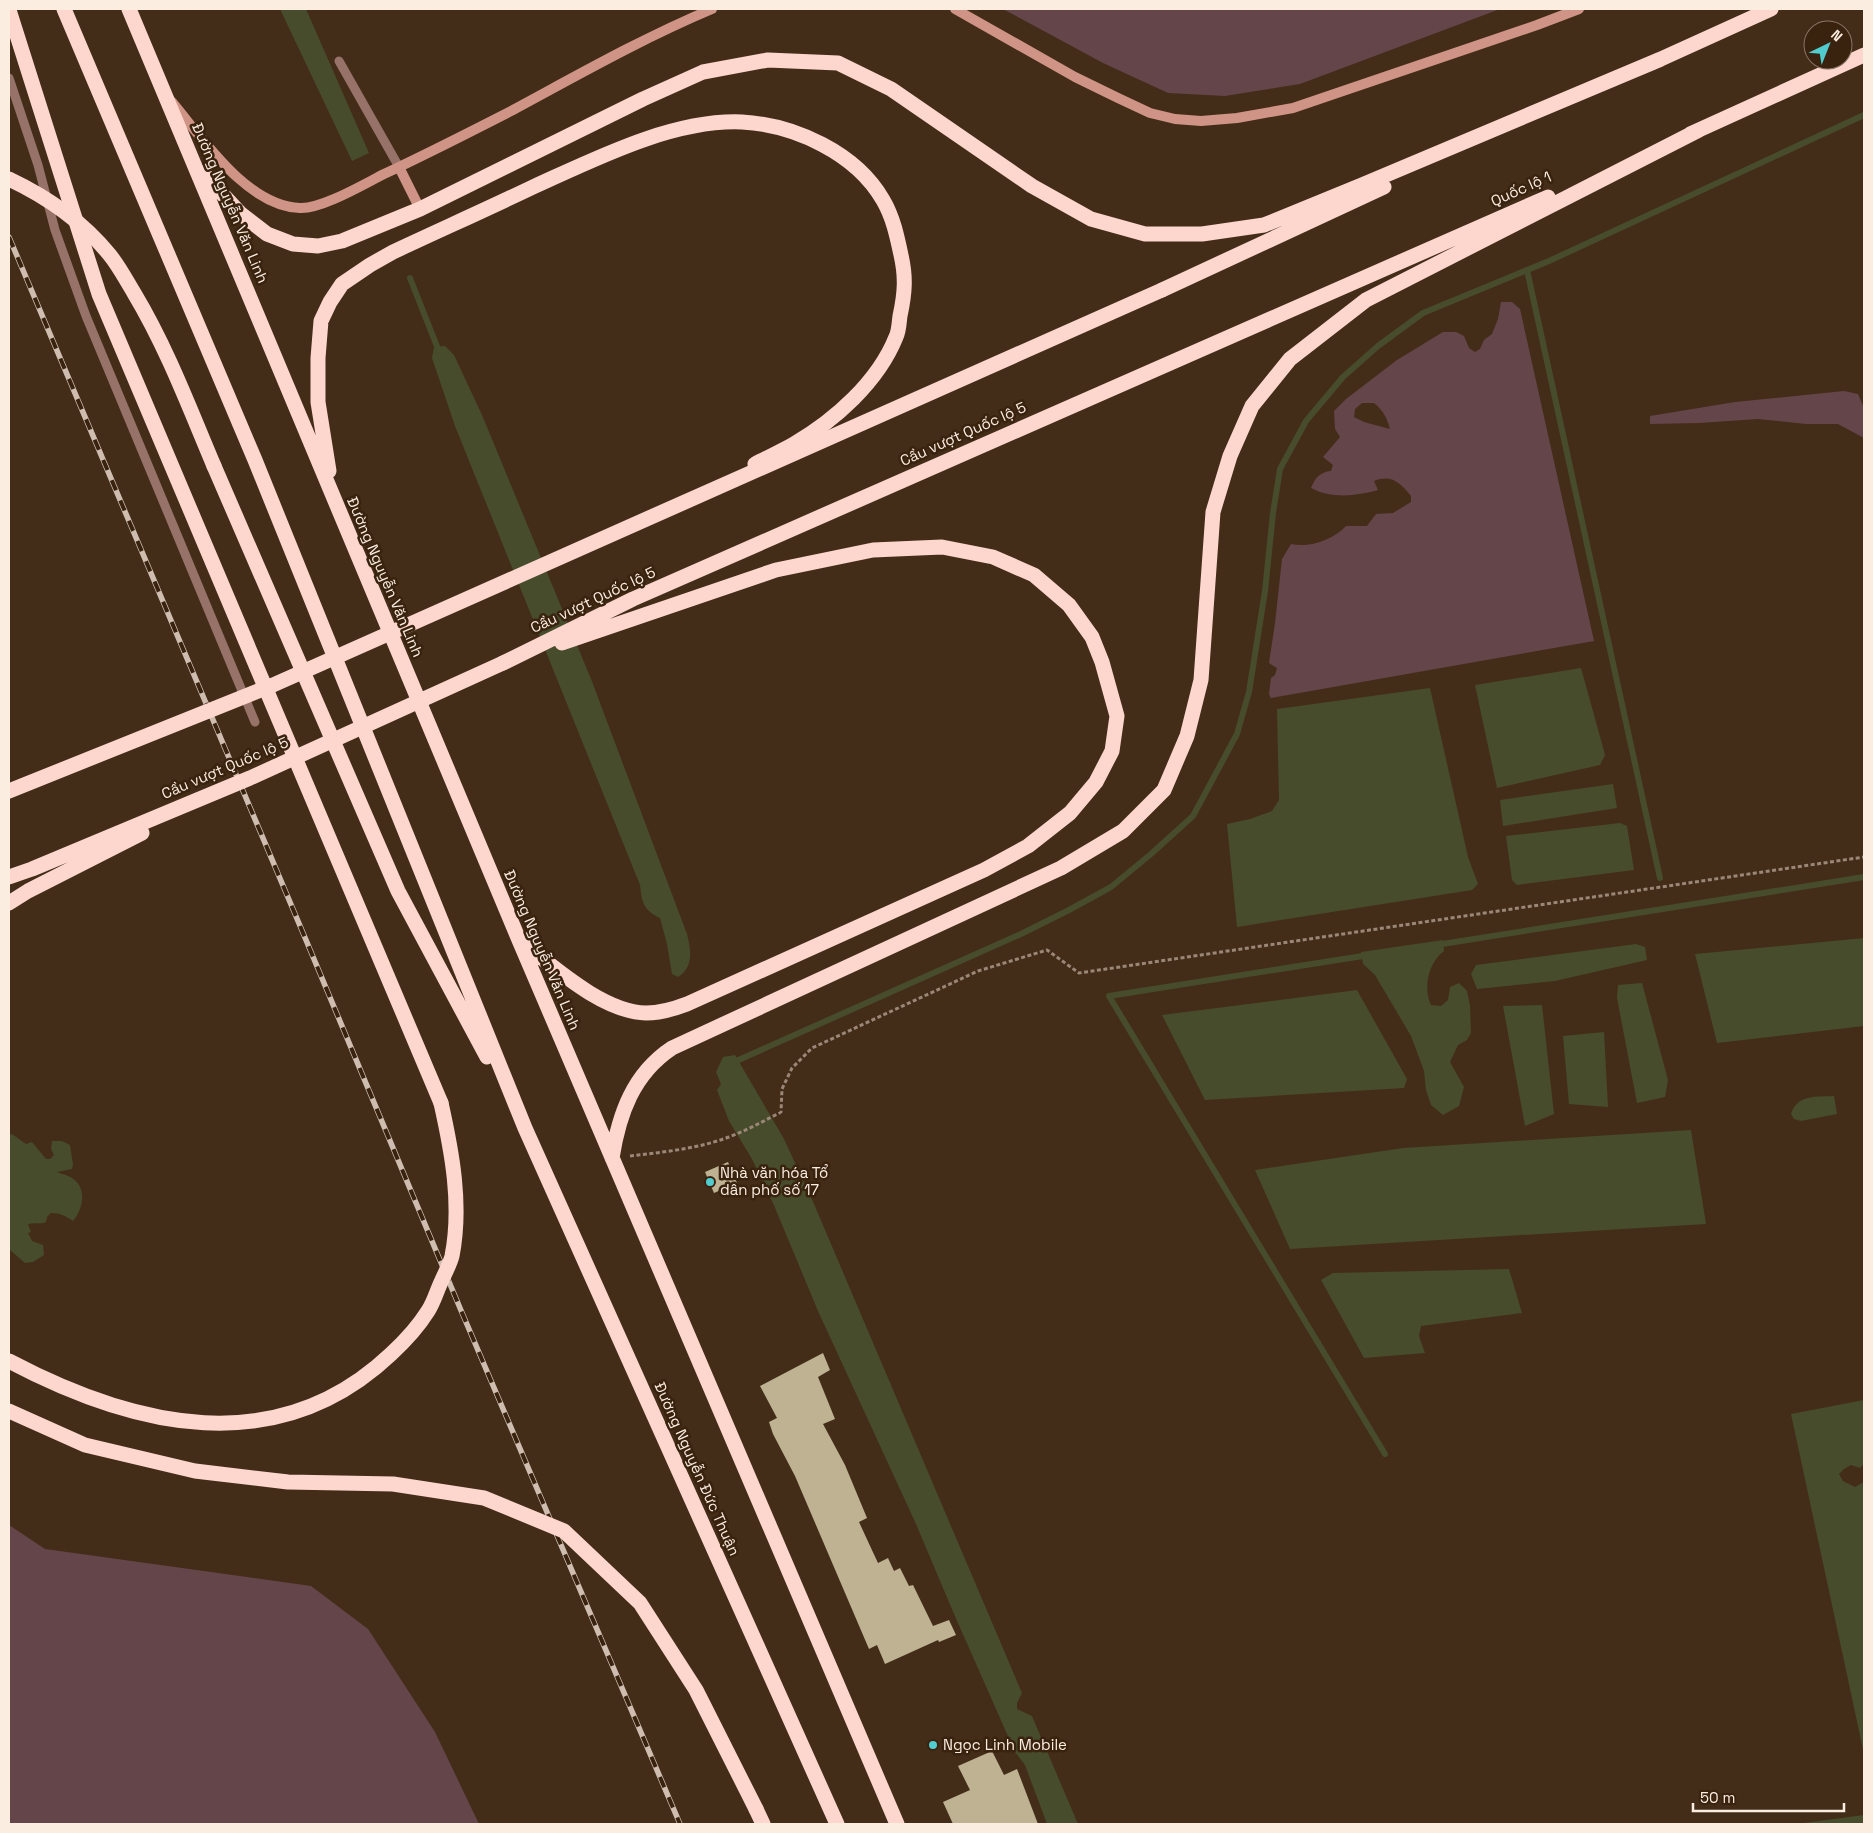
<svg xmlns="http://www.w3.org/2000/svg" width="1873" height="1833" viewBox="0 0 1873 1833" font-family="'Space Grotesk',sans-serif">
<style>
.green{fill:#64454a;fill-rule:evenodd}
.water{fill:#474c2c}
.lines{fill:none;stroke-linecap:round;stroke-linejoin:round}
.stream{stroke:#474c2c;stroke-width:6}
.building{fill:#beb292}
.path{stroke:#9a8777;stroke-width:3;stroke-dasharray:4 2.5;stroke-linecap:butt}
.lane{stroke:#977268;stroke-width:9}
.secondary{stroke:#cf9485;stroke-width:10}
.highway{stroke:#fdd7cd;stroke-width:15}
.rail-casing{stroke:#cfbeb0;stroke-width:5.5}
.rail{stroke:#39230f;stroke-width:4;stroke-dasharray:11;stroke-linecap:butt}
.highway-bridge{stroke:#fdd7cd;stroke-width:15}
.poi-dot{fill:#52cdcf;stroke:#39230f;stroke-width:2}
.labels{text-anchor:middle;stroke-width:5;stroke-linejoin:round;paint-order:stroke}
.street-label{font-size:15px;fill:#fcede1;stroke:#39230f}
.poi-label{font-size:15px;fill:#fcede1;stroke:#39230f;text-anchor:start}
</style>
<rect width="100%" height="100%" fill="#432d19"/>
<path class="green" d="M1003,9H1500L1300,84L1225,96L1168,93L1103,63Z
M1501,302H1512L1520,309L1594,641L1271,698L1269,694L1271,678L1275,675L1277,668L1269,663L1275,623L1282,559L1291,544C1310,548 1333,540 1346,526H1367L1376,514L1393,513L1411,502V496C1400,483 1392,474 1374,481L1378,490C1356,496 1332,499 1311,488C1315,478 1320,472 1331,471L1333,465L1323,457L1340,437L1335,429L1334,411L1346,399L1397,360L1443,332H1456L1464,336L1469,348L1475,352L1480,349L1484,340L1492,334L1498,319ZM1362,403H1374C1383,410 1387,418 1390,429L1364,422L1354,417L1355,409Z
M1844,391L1858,394L1864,408V438L1838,424H1806L1758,419L1699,423L1650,424V416L1735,402Z
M9,1525L45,1549L311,1586L368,1629L435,1732L479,1824H9Z"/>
<path class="water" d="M280,9H306L369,153L352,161Z
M445,346L454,355L482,415L591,679L687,934C691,950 694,967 678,977L672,974L667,944L660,918C643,910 642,902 640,885L455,426L432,358L434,347Z
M1581,668L1604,751L1605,755L1600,765L1497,788L1475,685Z
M1430,688L1468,857L1478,884L1472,890L1237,927L1227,824L1250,819L1272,811L1279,800L1277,709Z
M1613,784L1617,808L1503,826L1500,800Z
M1620,823L1627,826L1634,870L1517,885L1512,880L1506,836Z
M1864,938V1026L1717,1043L1695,954Z
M1443,940L1444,951C1428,963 1423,988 1431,1005L1441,1006L1448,1000L1450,987L1459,983L1467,991L1470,1005L1471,1033L1467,1040L1458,1045L1450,1062L1464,1087L1459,1106L1443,1115L1431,1105L1426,1090L1424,1071L1411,1036L1375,975L1363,964L1361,952Z
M1636,944L1645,947L1647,960L1555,981L1477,989L1471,974L1476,965Z
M1642,983L1668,1080L1665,1097L1637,1103L1617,998L1618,985Z
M1357,990L1407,1079L1404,1088L1205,1100L1162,1015Z
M1542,1005L1554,1114L1525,1126L1503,1006Z
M1604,1032L1608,1107L1569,1104L1563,1036Z
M735,1055L784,1139L814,1204L1022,1693L1017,1703V1709L1032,1716L1078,1824H1047L1025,1765L1015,1752L954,1614L916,1524L818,1311L773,1203L752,1159L729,1121L717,1090L721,1084L716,1072L723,1057Z
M1834,1096L1837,1114L1801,1121L1794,1119L1791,1114C1797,1094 1817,1097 1834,1096Z
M1691,1130L1706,1224L1290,1249L1255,1170L1403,1148Z
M12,1134L26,1144L32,1142L46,1159H50L54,1155L51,1149L52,1141H62L70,1145L73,1165L72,1169L57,1172C61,1174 64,1174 68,1176C88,1184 84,1208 73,1221C66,1216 60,1213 51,1213L47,1217L46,1222C40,1225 35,1222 28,1224L31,1232L28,1233L32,1241L43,1245L44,1255L33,1262L25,1263L10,1250L9,1241V1135Z
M1509,1269L1522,1313L1421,1326L1419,1336L1425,1353L1364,1358L1321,1280L1333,1273Z
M1864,1400V1464L1860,1468L1851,1465L1844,1469L1839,1474L1843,1481L1855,1487L1862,1483L1864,1485V1754L1791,1414Z
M1864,1815V1824H1796Z"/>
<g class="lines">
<path class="stream" d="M1527,270L1660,878
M410,278L440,354
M1436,945L1864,877
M1369,955L1109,996L1385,1454
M734,1062L1021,934L1069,910L1111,887L1151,854L1193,816L1237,734L1249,692L1265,591L1273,513L1280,469L1306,421L1343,377L1378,346L1423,313L1549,261L1864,115"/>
</g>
<path class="building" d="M728,1162L737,1183L714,1193L705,1172Z
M823,1353L830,1370L818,1377L835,1419L823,1424L845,1465L867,1518L859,1522L871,1548L878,1563L888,1558L894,1571L900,1568L909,1586L913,1585L933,1626L949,1620L956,1635L939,1642L938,1640L885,1664L877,1645L869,1649L795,1476L773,1434L769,1422L777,1418L760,1386Z
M992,1751L1004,1775L1017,1769L1038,1824H953L943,1802L970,1790L958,1766Z"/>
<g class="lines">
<path class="path" d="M630,1156C663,1152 697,1149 729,1137C747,1130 764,1121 781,1112L782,1089L792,1068L812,1048L978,971L1047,950L1079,973L1864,857"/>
<path class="lane" d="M339,61L399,167
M9,78L38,165L55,230L86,316L255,722"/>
<path class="secondary" d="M955,9L1075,77L1118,98L1150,113L1175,119L1201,121L1237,118L1293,108L1537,25L1579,9
M172,102C203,139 247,206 300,208C322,209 364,184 384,174C427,154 470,132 513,110C578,75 643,38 712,9
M399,167L420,209"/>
<path class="highway" d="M64,9L255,460L525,1128L837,1824
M129,9L519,940L897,1824
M9,10L99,294L441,1103
M1652,63L1771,9
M1690,134L1864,55
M202,172L241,214L267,234L293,244L318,246L342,241L420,209L643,99L703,72L768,60L838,63L891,89L1032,186L1091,219L1145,234H1202L1264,225L1362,185L1661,59
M1162,290L1384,187
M214,466L398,891L487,1057
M329,471L318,402V358L321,321L330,302L342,284L370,265L393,252C440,230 487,209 533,187C595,159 673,119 742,122C795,125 856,153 883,200C893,217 897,236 901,255C906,277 905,293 900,316C899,323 899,331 896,337C878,382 835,420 794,444C782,451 768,457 755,464
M503,663L633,599L1548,197
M520,941C553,966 602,1012 646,1013C661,1013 674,1009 687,1004L984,870L1028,846L1070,813L1096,782L1112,751L1117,716L1102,662L1092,637L1069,605L1034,575L993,557L942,547L873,550L776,570L562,643
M612,1158C619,1114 633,1074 672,1048L1061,868L1123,831L1164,790L1187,736L1201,680L1213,512L1230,456L1252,406L1290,359L1366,300L1699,130
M756,1809L763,1824"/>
<g class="rail-casing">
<path id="rail" d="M9,237L306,940L460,1308L680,1824"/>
</g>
<use href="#rail" class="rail"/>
<path class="highway-bridge" d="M9,179C47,197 82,221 109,254C119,266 126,280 134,293C167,348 189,407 214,466
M9,791L273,685L1162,290
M9,877L32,869L250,778L503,663
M9,903L28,891L142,833
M9,1361C134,1427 277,1462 391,1354C404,1342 418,1327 428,1311C434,1302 437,1290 442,1280C445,1273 450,1264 452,1256C462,1205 452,1152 441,1103
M9,1411L85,1445L195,1471L288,1482L393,1484L484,1498L564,1531L640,1603L696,1690L756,1809"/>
</g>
<g class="poi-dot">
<circle cx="710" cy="1182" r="5"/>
<circle cx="933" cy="1745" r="5"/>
</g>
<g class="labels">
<g class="street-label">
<text transform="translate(1521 189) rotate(-24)" y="5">Quốc lộ 1</text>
<text transform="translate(230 203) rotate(67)" y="5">Đường Nguyễn Văn Linh</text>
<text transform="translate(963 434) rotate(-24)" y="5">Cầu vượt Quốc lộ 5</text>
<text transform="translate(385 577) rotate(67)" y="5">Đường Nguyễn Văn Linh</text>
<text transform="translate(593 600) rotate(-25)" y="5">Cầu vượt Quốc lộ 5</text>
<text transform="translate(225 768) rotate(-23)" y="5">Cầu vượt Quốc lộ 5</text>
<text transform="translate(542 950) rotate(67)" y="5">Đường Nguyễn Văn Linh</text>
<text transform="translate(697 1469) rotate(66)" y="5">Đường Nguyễn Đức Thuận</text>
</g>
<g class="poi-label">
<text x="720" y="1178">Nhà văn hóa Tổ<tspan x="720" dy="17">dân phố số 17</tspan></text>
<text x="943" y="1750">Ngọc Linh Mobile</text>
</g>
</g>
<rect width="1873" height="1833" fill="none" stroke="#fcede1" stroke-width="20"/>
<g transform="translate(1828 45) rotate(43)"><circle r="24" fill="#39230f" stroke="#877463"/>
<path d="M0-4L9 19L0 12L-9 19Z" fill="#52cdcf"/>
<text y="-8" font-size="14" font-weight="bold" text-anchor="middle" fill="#fcede1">N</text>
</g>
<path d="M1693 1803v8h151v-8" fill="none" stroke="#fcede1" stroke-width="2.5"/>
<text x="1700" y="1803" font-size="15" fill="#fcede1" stroke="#39230f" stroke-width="4" paint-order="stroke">50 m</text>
</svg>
